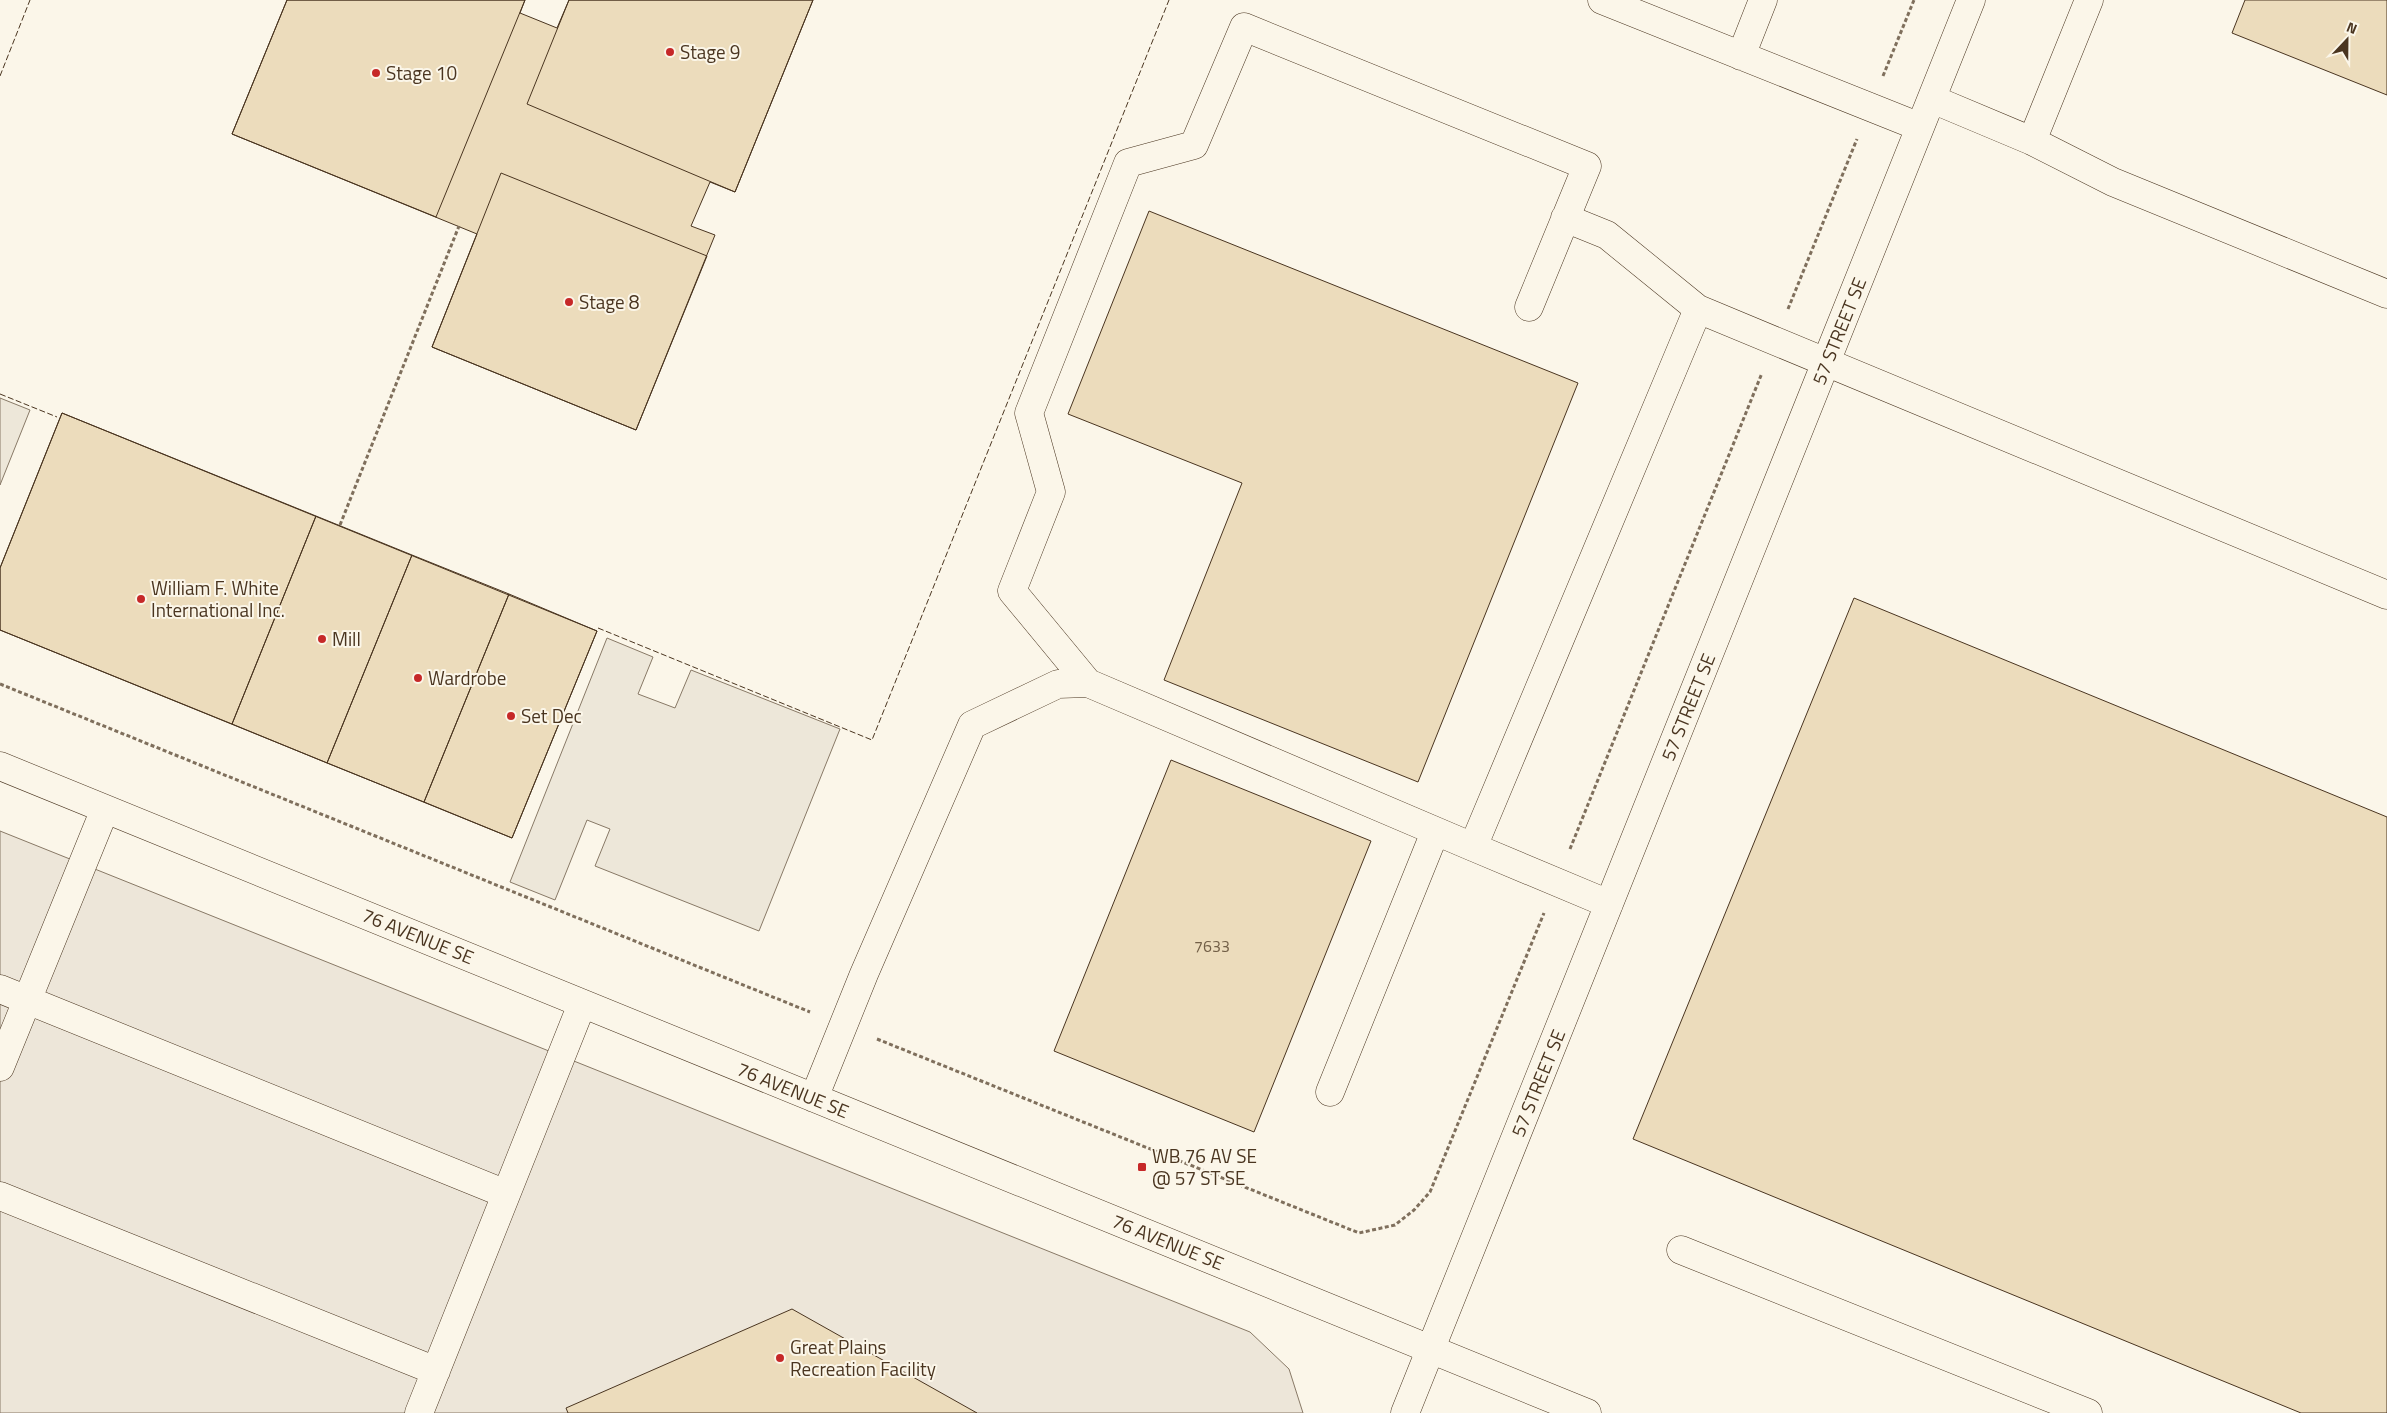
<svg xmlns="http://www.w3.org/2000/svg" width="2387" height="1413" viewBox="0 0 2387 1413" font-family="'Titillium Web',sans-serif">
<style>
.green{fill:#ede6d9;stroke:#887966}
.parking{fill:#ede7d9;stroke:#887966}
.building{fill:#ecdcbc;stroke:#4a3520}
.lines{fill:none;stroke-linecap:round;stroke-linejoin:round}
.minor-casing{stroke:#4a3520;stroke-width:29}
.path{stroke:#7f6f5c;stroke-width:3;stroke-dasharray:4 2.5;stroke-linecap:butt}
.minor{stroke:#fbf6e9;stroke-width:28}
.fence{stroke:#4a3520;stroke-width:1;stroke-dasharray:6 2.5;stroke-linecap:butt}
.poi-dot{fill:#c62828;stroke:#fbf6e9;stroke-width:2}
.labels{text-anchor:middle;stroke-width:4;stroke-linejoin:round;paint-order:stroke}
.number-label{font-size:16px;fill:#725f47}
.poi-label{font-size:19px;fill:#4a3520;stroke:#fbf6e9;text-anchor:start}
.street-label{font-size:19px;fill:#4a3520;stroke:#fbf6e9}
</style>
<rect width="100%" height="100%" fill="#fbf6e9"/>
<path class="green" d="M0,831L1250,1332L1289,1369L1303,1413H0Z"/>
<path class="parking" d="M0,398L30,410L0,485Z
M607,638L653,657L638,694L675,708L691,670L840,729L759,931L595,866L610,829L587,820L555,900L510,882Z"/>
<path class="building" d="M287,0H525L520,13L557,28L569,0H813L735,192L710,182L691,226L715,235L636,430L432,347L477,234L232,134Z
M287,0H525L436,217L232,134Z
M569,0H813L735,192L527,104Z
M2245,0H2387V95L2232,33Z
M501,173L707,256L636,430L432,347Z
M1149,211L1578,383L1418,782L1164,680L1242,483L1068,414Z
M62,413L597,631L512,838L0,630V568Z
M62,413L316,516L232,724L0,630V568Z
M316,516L412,555L327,763L232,724Z
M412,555L509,594L424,802L327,763Z
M509,594L597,631L512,838L424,802Z
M1854,598L2387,817V1413H2301L1633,1139Z
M1171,760L1371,841L1254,1132L1054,1051Z
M792,1309L977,1413H568L566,1408Z"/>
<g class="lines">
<g class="minor-casing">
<path id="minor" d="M1602,0L1920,127
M2089,0L2032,141L2113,182L2387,294
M1741,56L1763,0
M1932,99L2032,141
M1565,218L1607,235L1698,309
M1088,683L1012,591L1051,492L1029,413L1128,163L1194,145L1244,27L1587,166L1529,307
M0,766L1587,1413
M1609,904L1473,847L1698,309L2387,595
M0,989L506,1194
M0,1067L105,809
M1330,1092L1435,832
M814,1098L864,974L972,725L1058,684L1088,683L1473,847
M0,1196L436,1371
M1681,1250L2088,1413
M419,1413L582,1004
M1405,1413L1971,0"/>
</g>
<path class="path" d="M1883,76L1914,0
M1788,309L1857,139
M340,525L459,226
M0,684L810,1012
M1570,849L1762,373
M877,1039L1359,1233L1395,1225L1414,1210L1430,1192L1544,913"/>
<use href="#minor" class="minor"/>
<path class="fence" d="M0,76L30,0
M0,394L57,417
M598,628L872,740L1169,0"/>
</g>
<g class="poi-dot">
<circle cx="670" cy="52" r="5"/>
<circle cx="376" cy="73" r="5"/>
<circle cx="569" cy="302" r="5"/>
<circle cx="141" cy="599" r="5"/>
<circle cx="322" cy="639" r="5"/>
<circle cx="418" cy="678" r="5"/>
<circle cx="511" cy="716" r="5"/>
<rect x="1137" y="1162" width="10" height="10" rx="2.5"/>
<circle cx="780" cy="1358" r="5"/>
</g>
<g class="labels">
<g class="number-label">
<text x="1212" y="952">7633</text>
</g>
<g class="poi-label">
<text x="680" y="59">Stage 9</text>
<text x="386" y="80">Stage 10</text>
<text x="579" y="309">Stage 8</text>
<text x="151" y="595">William F. White<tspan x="151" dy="22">International Inc.</tspan></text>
<text x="332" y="646">Mill</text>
<text x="428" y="685">Wardrobe</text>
<text x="521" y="723">Set Dec</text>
<text x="1152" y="1163">WB 76 AV SE<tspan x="1152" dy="22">@ 57 ST SE</tspan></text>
<text x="790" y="1354">Great Plains<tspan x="790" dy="22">Recreation Facility</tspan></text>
</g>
<g class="street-label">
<text transform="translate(1839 331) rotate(-68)" y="7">57 STREET SE</text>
<text transform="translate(1688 707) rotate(-68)" y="7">57 STREET SE</text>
<text transform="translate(418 936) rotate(22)" y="7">76 AVENUE SE</text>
<text transform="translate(1538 1083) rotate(-68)" y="7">57 STREET SE</text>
<text transform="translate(793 1090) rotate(22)" y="7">76 AVENUE SE</text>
<text transform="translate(1168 1242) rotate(22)" y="7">76 AVENUE SE</text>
</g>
</g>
<g transform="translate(2347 40) rotate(22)" stroke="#fbf6e9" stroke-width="4" paint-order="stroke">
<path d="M0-4L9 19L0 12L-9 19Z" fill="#4a3520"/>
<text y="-8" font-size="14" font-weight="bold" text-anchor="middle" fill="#4a3520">N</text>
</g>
</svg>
